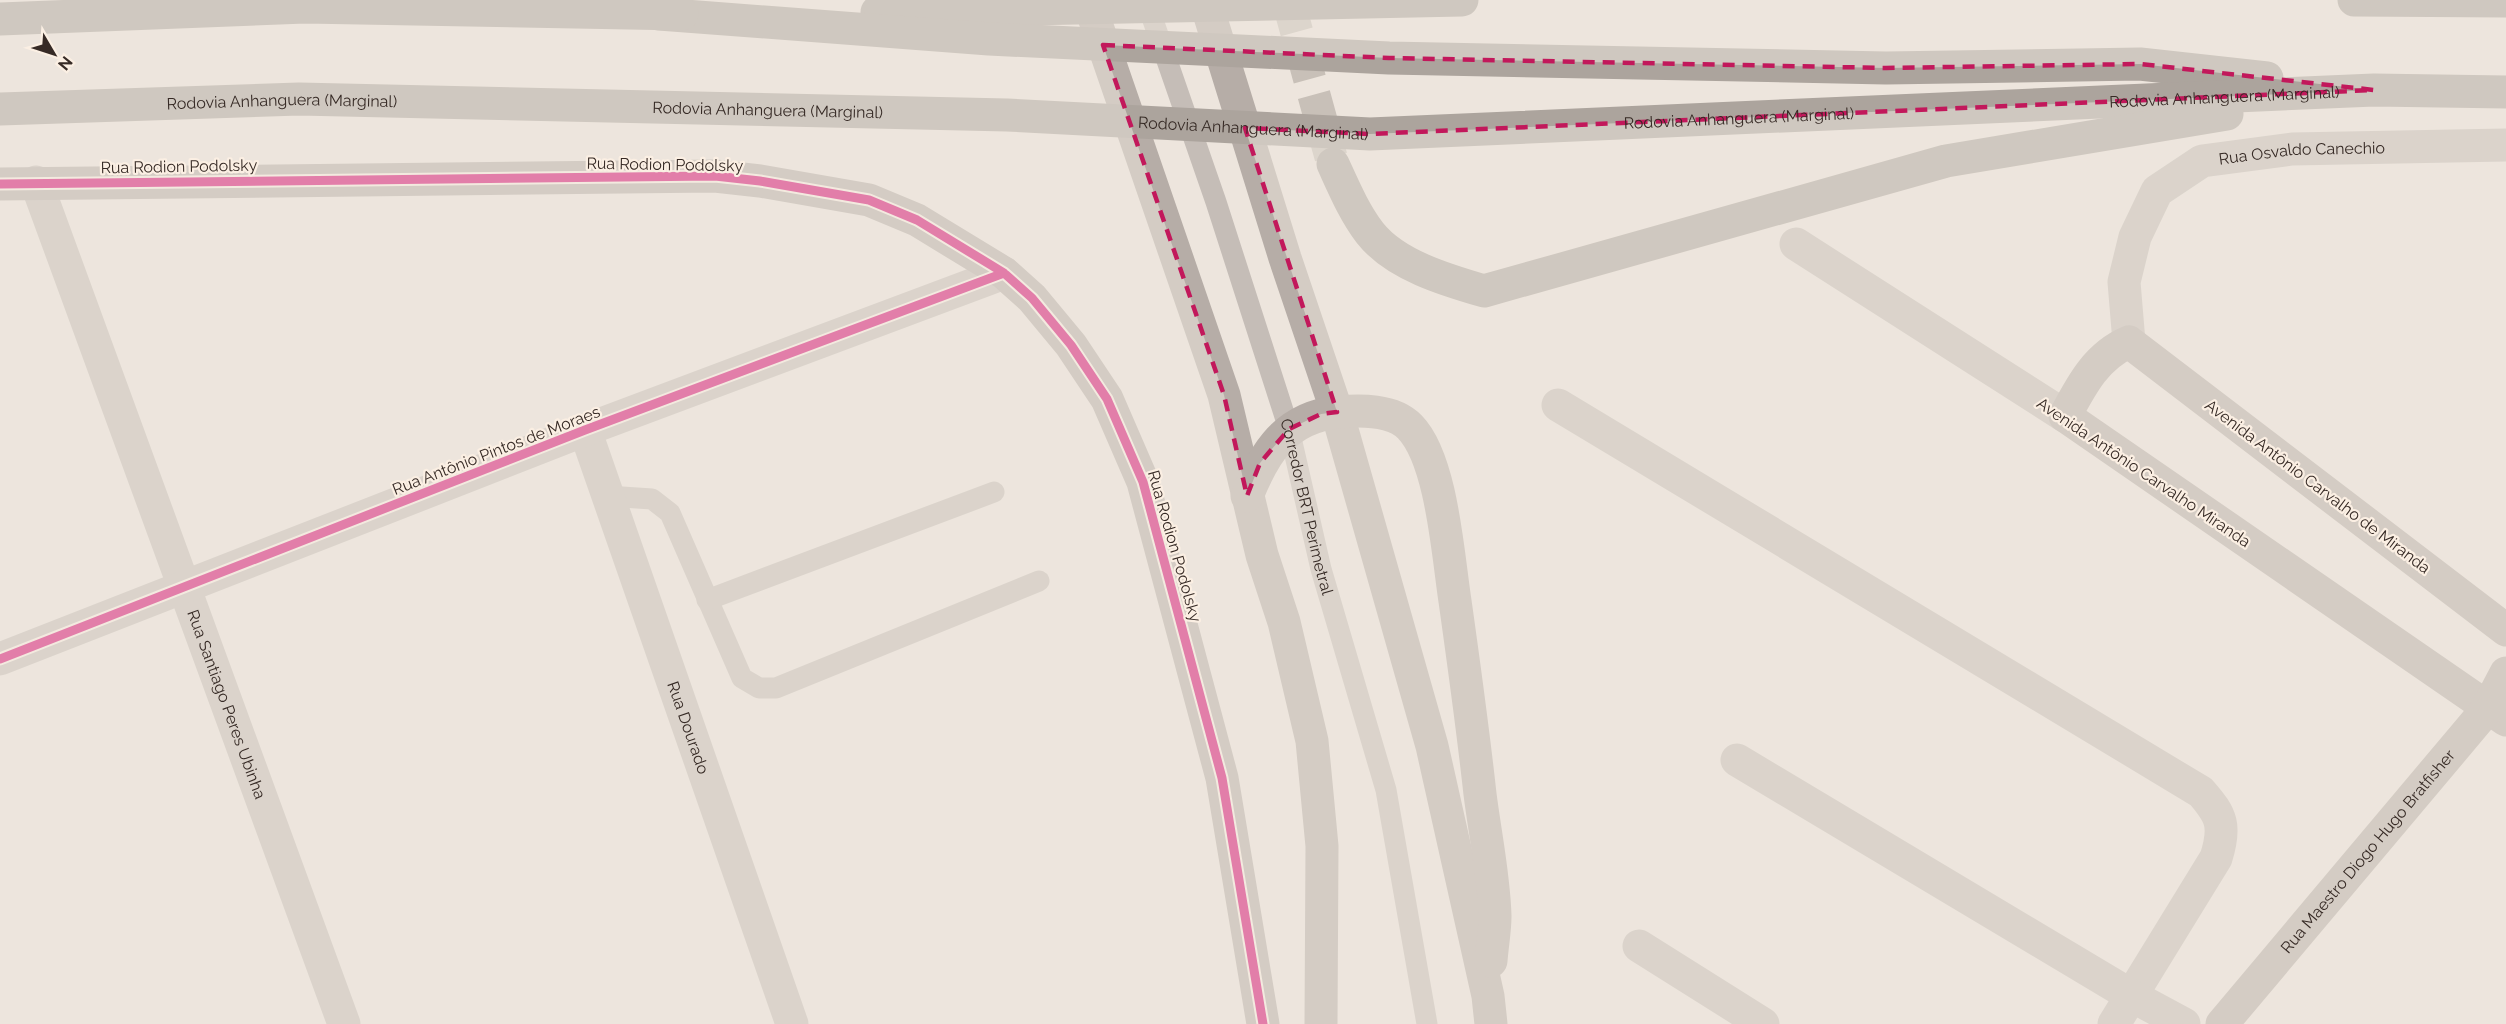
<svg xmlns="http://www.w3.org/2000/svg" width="2506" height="1024" viewBox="0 0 2506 1024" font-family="Raleway,sans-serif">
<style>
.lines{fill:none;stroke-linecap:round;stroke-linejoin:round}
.highway-tunnel{stroke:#c8c0b8;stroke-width:33;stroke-dasharray:33 16;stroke-linecap:butt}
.lane{stroke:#c5bdb7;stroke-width:21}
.street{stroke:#c5bdb7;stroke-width:33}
.secondary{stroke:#b6ada7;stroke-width:33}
.highway{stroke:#aca49d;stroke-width:33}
.cycleway-casing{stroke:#fbefe3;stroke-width:13}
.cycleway{stroke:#d6006c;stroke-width:9}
.marked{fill:none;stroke:#c2185b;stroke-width:4.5;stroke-dasharray:12 8;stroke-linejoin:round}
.labels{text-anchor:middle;stroke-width:4.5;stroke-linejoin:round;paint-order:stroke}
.street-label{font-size:16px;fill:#362a25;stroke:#fbefe3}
</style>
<rect width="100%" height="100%" fill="#ede5dd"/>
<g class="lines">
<path class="highway-tunnel" d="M1288,0L1331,157"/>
<g class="lane">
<path id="s1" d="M1146,0L1216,202L1289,429L1321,569L1386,790L1427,1024"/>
<path d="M607,496L652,499L670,513L742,678L759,688H776L1039,581"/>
<path d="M707,600L994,492"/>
</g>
<g class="street">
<path id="s2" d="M36,182L344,1024"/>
<path d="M1796,244L2065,416"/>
<path id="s3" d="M2129,342L2124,282L2135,237L2157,191L2202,161L2292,149L2506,145"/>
<path d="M1558,405L2201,792C2222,816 2226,826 2216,858L2114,1024"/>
<path id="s4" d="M585,430L792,1024"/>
<path d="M0,659L585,430L1004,273"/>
<path d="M1737,760L2132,996L2184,1024"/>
<path d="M1639,946L1763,1024"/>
</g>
<g class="secondary">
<path d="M1088,0L1224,395L1262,555L1284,622L1312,741L1322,846L1321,1024"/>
<path d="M1205,0L1285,258L1337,412L1432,746L1488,996L1491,1024"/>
<path d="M0,184L715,176L760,181L869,200L917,220L1004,273L1032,298L1071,345L1107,399L1143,482L1222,778L1263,1024"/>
<path d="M1247,496C1265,451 1286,418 1337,412C1360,410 1393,409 1410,427C1442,460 1448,556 1455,601C1464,665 1473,730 1480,794C1485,834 1494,876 1495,916C1495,931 1492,946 1491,961"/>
<path d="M2506,630L2129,342C2096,356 2081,386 2065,416L2506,720"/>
<path id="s5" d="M2222,1024L2487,709L2506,673"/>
</g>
<g class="highway">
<path d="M2354,0L2506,1"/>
<path d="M877,12L1462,0"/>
<path d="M659,14L989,39L1389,58L1886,68L2140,64L2267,78"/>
<path d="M0,19L305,7L682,14"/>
<path id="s6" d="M0,109L299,99L1007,115L1370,134L2374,90L2506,92"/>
<path d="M1333,164C1344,188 1354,212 1370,233C1395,265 1446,280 1484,291L1946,161L2227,114"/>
</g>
<g class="cycleway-casing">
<path id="cycleway" d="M0,184L715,176L760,181L869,200L917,220L1004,273L1032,298L1071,345L1107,399L1143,482L1222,778L1263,1024
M0,659L585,430L1004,273"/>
</g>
<use href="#cycleway" class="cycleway"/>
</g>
<path d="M0 0H2506V1024H0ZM1103,45L1389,58L1886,68L2140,64L2374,90L1370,134L1245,128L1337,412L1321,414L1289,429L1260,463L1247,496L1224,395Z" fill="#ede5dd" fill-opacity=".55" fill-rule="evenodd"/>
<path class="marked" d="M1103,45L1389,58L1886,68L2140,64L2374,90L1370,134L1245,128L1337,412L1321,414L1289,429L1260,463L1247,496L1224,395Z"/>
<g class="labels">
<g class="street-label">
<text dy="6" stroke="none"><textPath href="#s6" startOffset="2226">Rodovia Anhanguera (Marginal)</textPath></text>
<text dy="6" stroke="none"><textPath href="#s6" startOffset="282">Rodovia Anhanguera (Marginal)</textPath></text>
<text dy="6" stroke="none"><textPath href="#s6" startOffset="768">Rodovia Anhanguera (Marginal)</textPath></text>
<text dy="6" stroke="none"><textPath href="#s6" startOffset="1740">Rodovia Anhanguera (Marginal)</textPath></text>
<text dy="6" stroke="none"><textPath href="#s6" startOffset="1254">Rodovia Anhanguera (Marginal)</textPath></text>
<text dy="6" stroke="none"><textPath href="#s3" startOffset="312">Rua Osvaldo Canechio</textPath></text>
<text transform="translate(665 164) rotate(1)" y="6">Rua Rodion Podolsky</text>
<text transform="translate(179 166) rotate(-1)" y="6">Rua Rodion Podolsky</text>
<text transform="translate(496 450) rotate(-21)" y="6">Rua Antônio Pintos de Moraes</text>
<text transform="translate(2144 472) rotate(34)" y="6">Avenida Antônio Carvalho Miranda</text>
<text transform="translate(2318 486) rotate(37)" y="6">Avenida Antônio Carvalho de Miranda</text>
<text dy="6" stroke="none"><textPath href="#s1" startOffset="532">Corredor BRT Perimetral</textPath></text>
<text transform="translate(1175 546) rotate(74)" y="6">Rua Rodion Podolsky</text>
<text dy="6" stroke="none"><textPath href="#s2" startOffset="556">Rua Santiago Peres Ubinha</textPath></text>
<text dy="6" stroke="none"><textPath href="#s4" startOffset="315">Rua Dourado</textPath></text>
<text dy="6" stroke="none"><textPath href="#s5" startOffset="226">Rua Maestro Diogo Hugo Bratfisher</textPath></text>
</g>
</g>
<g transform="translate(54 54) rotate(129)" stroke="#fbefe3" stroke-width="4.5" paint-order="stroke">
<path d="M0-4.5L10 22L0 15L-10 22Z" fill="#362a25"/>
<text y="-9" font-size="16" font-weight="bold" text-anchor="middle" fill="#362a25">N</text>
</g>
</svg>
